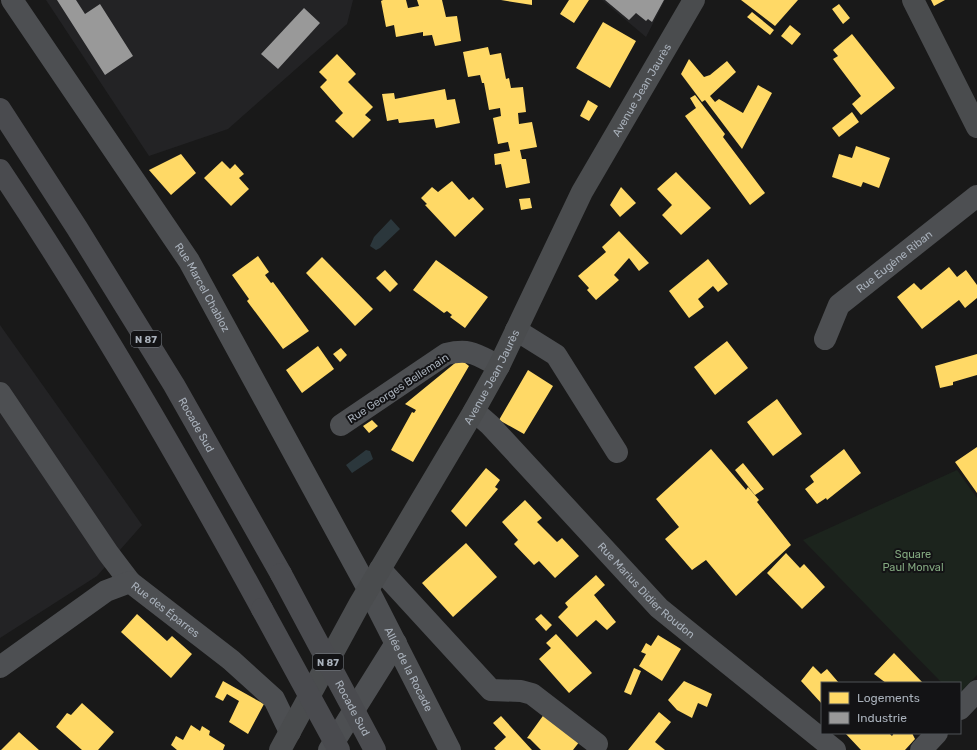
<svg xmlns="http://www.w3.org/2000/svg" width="977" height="750" viewBox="0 0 977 750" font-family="Rubik,sans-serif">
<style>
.built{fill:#232325}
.green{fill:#1c241d}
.water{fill:#2b373c}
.homes{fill:#ffd966}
.industry{fill:#999}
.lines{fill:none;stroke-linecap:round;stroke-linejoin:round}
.minor{stroke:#4d4f52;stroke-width:22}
.major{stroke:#4a4c4e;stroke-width:22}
.highway{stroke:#4a4b4f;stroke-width:22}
.highway-bridge{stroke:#4a4b4f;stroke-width:22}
.labels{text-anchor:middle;stroke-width:4;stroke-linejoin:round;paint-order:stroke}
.shield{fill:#131315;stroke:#7c8289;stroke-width:1}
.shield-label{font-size:10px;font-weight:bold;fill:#a9b1bb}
.street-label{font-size:11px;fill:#a9b1bb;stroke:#131315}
.park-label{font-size:11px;fill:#82a77f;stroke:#131315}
</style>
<rect width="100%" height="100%" fill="#191919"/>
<path class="built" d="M46,0H353L347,24L228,129L149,156Z
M602,0H665L646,37Z
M0,325L142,525L97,576L0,638Z"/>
<path class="green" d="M957,470L977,498V675L960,693V683H942L803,540Z"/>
<path class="water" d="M391,219L400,229L380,248L376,250L370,246L374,237Z
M366,450L370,451L373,459L352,473L346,465Z"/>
<path class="homes" d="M383,0H406L408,8L419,6L417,0H442L446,17L457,16L461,41L435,46L432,35L423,36V32L396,37L394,25L386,27L381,1Z
M501,0H532V5Z
M569,0H589L574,23L560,14Z
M741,0H798L775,26Z
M931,0H945L934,6Z
M839,4L850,18L843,24L832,9Z
M752,12L774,30L770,35L747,17Z
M603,22L636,41L610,88L576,68Z
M790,25L801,34L792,45L781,36Z
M852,34L895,88L861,115L852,104L861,96L833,59L838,56L833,50Z
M488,47L490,55L501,53L506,79L509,78L511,88L523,87L526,112L518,113L519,124L532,122L537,147L520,150L522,159H526L530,183L506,188L501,164L495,165L494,154L510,151L508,142L498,144L493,118L501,116L500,108L489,110L484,83H482L480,75L468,77L463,52Z
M337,54L356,74L348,82L373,107L365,115L371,120L353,138L335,121L343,113L320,87L327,80L319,72Z
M689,59L704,77L710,75L727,61L736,72L710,96L715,102L719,99L743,113L758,85L772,93L742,149L705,100L702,102L681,74Z
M445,89L447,100L455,99L460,123L436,128L434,119L399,123L398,119L387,121L382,94L394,93L395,99Z
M695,95L725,134L723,137L765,193L750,205L685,116L696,108L690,98Z
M588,100L598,106L589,121L580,116Z
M852,112L859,122L839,137L832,128Z
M856,146L890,158L879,188L863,182L861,187L832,177L839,154L852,158Z
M181,154L196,173L171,195L149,170Z
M222,161L230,169L235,164L244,174L239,178L249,189L231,206L204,178Z
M676,172L711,208L681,235L662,215L672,205L657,189Z
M452,181L469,200L473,197L484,209L455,237L425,205L427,204L421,198L432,187L438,192Z
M621,187L636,203L620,217L610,205Z
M530,198L532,208L521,210L519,199Z
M619,231L649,263L639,271L629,258L614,275L619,280L596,300L587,290L589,288L578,276L606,252L602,247Z
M258,256L269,272L265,275L271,283L273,282L309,331L283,349L247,301L249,299L232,275Z
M322,257L373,309L355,326L306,273Z
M708,259L728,284L718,292L713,286L698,299L704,307L689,318L669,291Z
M436,260L488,297L465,328L450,317L452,315L447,311L444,313L413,290Z
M949,267L957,277L966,270L977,285V298L965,308L959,300L922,329L897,297L914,283L921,290Z
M385,270L398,284L390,292L376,278Z
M727,341L748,368L715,395L694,367Z
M318,346L334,369L302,393L286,370Z
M341,348L347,355L340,362L333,354Z
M977,354V375L953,382V385L940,388L935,366Z
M460,359L469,366L413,462L391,450L412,412L414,413L416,410L405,404Z
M528,370L553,386L524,434L499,420Z
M777,399L802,434L773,456L747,422Z
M372,420L378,426L369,433L363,426Z
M977,447V493L955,462Z
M711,449L746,490L748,487L759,500L757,502L791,545L736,596L706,560L692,570L665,539L679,527L656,499Z
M844,449L861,473L827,500L826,498L817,504L805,489L814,482L810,476Z
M743,463L764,489L755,495L735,470Z
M486,468L500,480L495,487L498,489L466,527L451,511Z
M525,500L542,518L537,522L557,542L562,538L579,556L555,578L539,561L534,565L514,544L518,540L502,522Z
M466,543L497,577L453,617L422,583Z
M786,553L800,568L804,564L825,587L802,609L767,573Z
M596,575L605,585L594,595L616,622L607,630L596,620L577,637L558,617L568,607L565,603Z
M137,614L167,641L172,636L192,654L171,678L121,632Z
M541,614L552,625L546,631L535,619Z
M556,634L592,673L569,693L539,659L551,648L546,643Z
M658,635L681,649L662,681L639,666L646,654L641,652L646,643L651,646Z
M894,653L923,683H886L874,674Z
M813,666L821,674L827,669L839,683H822V704L801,681Z
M634,668L641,671L631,695L624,692Z
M223,681L264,704L248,734L229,722L239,701L227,694L223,701L215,697Z
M684,681L712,694L707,707L698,703L692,718L677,710L668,700Z
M82,703L114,732L98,750H82L56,727L67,713L71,715Z
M659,712L671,722L655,742L665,750H628Z
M545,713L580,741L573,750H541L530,739L527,738Z
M501,716L532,750H496L494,748L506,737L493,723Z
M191,725L200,731L202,726L210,731L209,735L225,745L223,750H177L171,745L176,736L183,740Z
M19,732L39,750H1Z
M845,733H889L892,736L894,733H912L915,739L905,750H861Z"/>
<path class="industry" d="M57,0H76L85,14L100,4L133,56L105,75Z
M605,0H664L652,22L648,19L646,21L636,13L629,20Z
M304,8L320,23L278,69L261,54Z"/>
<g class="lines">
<g class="minor">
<path id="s1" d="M12,0L189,261L368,589L450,750"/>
<path d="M516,330L556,355L617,452"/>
<path id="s2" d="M825,339L839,305L977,196"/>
<path d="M0,393L108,553L130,582"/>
<path id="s3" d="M474,411L490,425L659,608L835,750"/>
<path d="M341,425L446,354C471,348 477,355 499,366"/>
<path d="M380,569L491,690L521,691L532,694L597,744"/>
<path id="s4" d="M0,667L106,591L130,582L231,660L274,699L290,732"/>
<path d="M960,709L977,691"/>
<path d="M329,750L396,643"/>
<path d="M921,750L937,733"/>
</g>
<g class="major">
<path d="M913,0L977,127"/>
<path id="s5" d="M280,750L360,603L474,411L499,366L582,192L694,0"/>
</g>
<g class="highway">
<path id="s6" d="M0,109L77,228L174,385L281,574"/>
<path d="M0,170C95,312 180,459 262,609"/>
</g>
<g class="highway-bridge">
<path id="s7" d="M281,574L375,750"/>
<path d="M262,609L339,750"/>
</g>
</g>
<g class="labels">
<g class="shield">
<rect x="131" y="331" width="30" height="16" rx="3"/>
<rect x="313" y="654" width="30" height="16" rx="3"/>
</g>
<g class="shield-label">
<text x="146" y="343">N 87</text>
<text x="328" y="666">N 87</text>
</g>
<g class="street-label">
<text dy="4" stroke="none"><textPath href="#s5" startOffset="753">Avenue Jean Jaurès</textPath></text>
<text dy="4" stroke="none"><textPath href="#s2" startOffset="107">Rue Eugène Riban</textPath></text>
<text dy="4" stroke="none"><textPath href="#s1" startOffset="345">Rue Marcel Chabloz</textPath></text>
<text dy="4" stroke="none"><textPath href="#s5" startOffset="429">Avenue Jean Jaurès</textPath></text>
<text transform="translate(398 388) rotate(-33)" y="4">Rue Georges Bellemain</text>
<text dy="4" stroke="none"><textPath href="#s6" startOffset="372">Rocade Sud</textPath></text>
<text dy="4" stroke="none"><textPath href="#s3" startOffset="249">Rue Marius Didier Roudon</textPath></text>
<text dy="4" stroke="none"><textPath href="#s4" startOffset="201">Rue des Éparres</textPath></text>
<text dy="4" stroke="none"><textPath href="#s1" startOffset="779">Allée de la Rocade</textPath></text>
<text dy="4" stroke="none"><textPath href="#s7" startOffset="152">Rocade Sud</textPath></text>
</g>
<g class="park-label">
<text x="913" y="558">Square<tspan x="913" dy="13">Paul Monval</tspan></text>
</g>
</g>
<rect x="821" y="682" width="140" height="52" fill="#131315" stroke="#4f5257"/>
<rect x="829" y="692" width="20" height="12" fill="#ffd966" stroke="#4f5257"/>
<text x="857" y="702" font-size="12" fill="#a9b1bb">Logements</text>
<rect x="829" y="712" width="20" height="12" fill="#999999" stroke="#4f5257"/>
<text x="857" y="722" font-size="12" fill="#a9b1bb">Industrie</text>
</svg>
